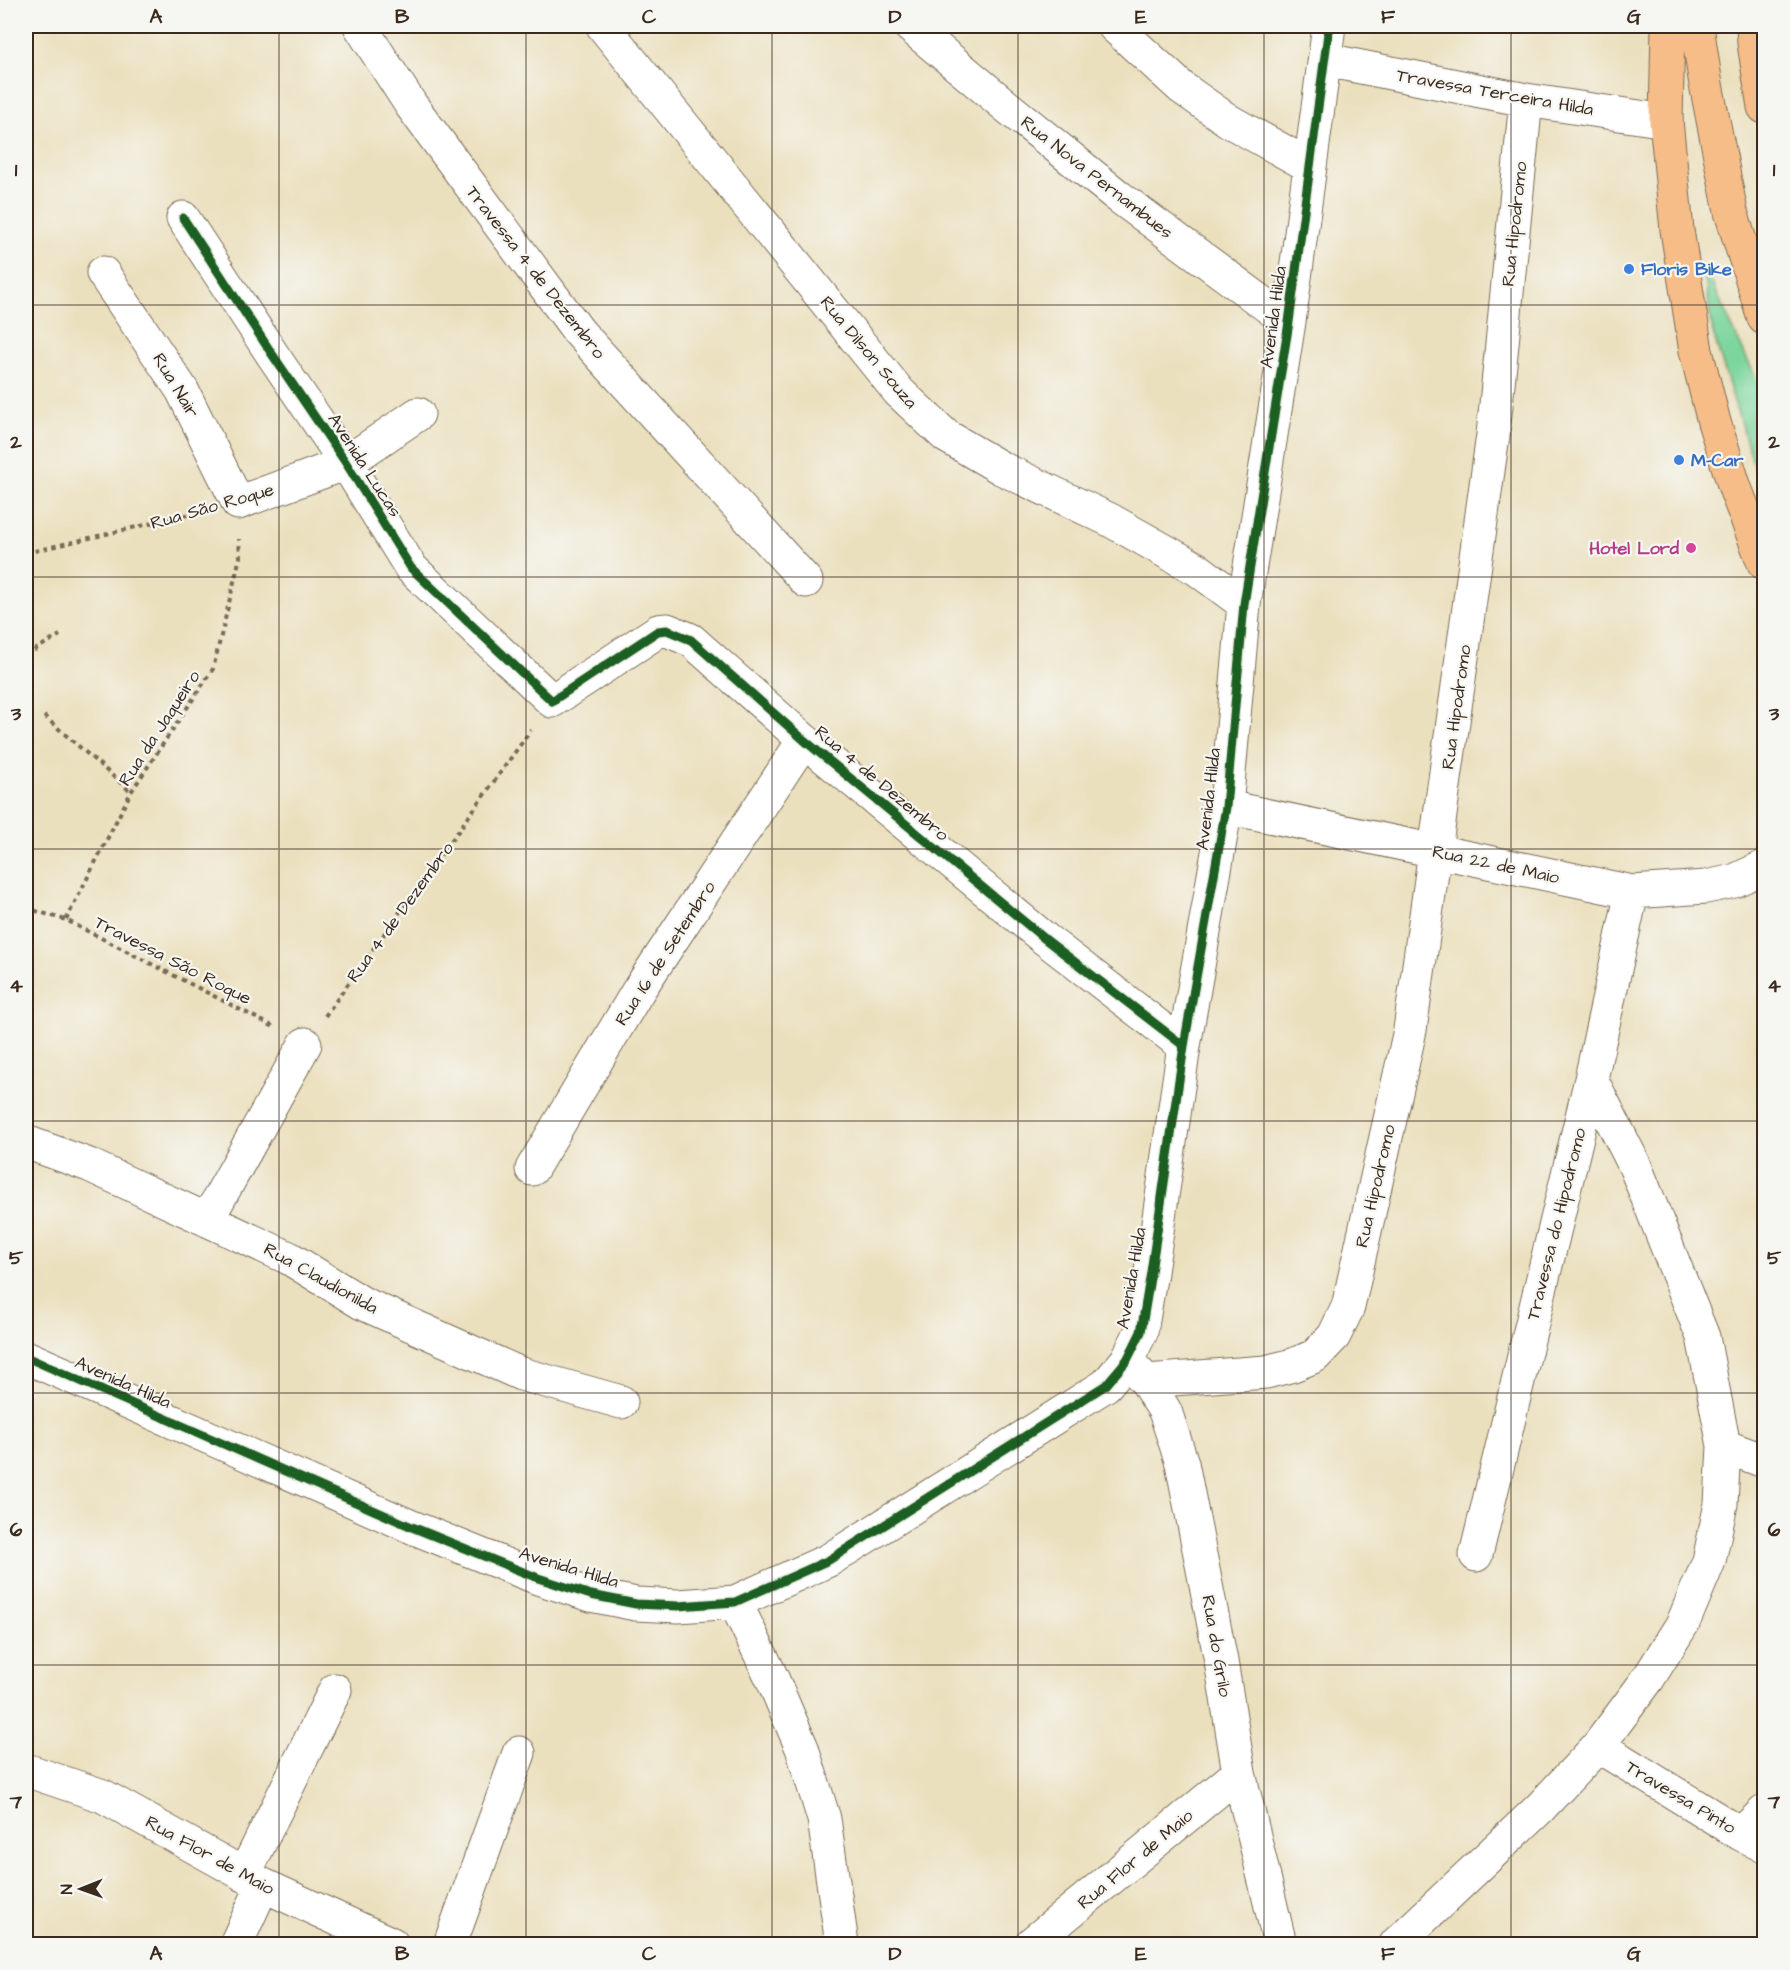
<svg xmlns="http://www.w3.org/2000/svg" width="1790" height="1970" viewBox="0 0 1790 1970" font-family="'Architects Daughter',sans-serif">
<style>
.green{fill:#7cd69c;stroke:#5c805d;stroke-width:1.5}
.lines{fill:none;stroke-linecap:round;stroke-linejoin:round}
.minor-casing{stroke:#796a56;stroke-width:35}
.major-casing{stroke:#796a56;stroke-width:35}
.highway-casing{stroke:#796a56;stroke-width:35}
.path{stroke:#796a56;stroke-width:4;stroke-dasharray:4.5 4.5;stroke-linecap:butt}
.minor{stroke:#fff;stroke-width:33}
.major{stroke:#f7bd88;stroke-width:33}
.highway{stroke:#f7bd88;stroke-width:33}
.cycleway-casing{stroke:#f6f6f2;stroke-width:13}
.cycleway{stroke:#1b5e20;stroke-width:9}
.grid{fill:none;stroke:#3b2a1e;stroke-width:1.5;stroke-opacity:0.55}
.shop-dot{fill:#3f7fe0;stroke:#f6f6f2;stroke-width:2}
.hotel-dot{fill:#d1479c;stroke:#f6f6f2;stroke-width:2}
.labels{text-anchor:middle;stroke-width:4.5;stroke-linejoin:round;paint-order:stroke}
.street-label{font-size:18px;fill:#3b2a1e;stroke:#f6f6f2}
.shop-label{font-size:18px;font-weight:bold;fill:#366cbe;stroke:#f6f6f2;text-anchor:start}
.hotel-label{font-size:18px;font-weight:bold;fill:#b23c85;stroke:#f6f6f2;text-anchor:end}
.neatline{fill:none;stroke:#3b2a1e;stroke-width:2}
.grid-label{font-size:20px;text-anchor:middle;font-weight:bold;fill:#3b2a1e}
</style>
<rect width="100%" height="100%" fill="#f6f6f2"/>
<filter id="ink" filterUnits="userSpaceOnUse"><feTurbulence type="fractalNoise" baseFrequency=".0167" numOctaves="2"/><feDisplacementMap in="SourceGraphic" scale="12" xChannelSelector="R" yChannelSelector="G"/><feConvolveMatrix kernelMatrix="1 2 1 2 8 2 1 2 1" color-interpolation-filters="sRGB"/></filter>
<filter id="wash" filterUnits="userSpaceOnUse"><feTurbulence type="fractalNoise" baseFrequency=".008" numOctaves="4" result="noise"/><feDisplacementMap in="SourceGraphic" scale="24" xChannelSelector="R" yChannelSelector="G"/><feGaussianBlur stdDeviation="1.35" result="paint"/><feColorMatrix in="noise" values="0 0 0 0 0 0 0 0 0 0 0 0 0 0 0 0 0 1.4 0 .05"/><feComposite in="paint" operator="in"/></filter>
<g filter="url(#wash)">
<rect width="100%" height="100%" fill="#ebe0be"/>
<path class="green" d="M1703,264L1764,396V498L1713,333Z"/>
</g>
<g filter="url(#ink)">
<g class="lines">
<g class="minor-casing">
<path id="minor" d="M360,26L411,105L579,332L806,581
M603,26L899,392L946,436L1001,468L1110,520L1197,569L1244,604
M910,26L1006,106L1119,197L1289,322
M1114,26L1182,88L1229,121L1310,166
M1326,60L1526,100L1666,121
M183,218L272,354L346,463L411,568L552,701L658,631L667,630L691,640L804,740L1045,939L1184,1046
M103,273L182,390L238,503L346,463L418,414
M1226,807L1632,892L1706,887L1734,881L1764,867
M26,1142L89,1165L289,1258L362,1303L521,1374L621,1402
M532,1169L638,991L804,740
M207,1220L305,1044
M26,1357L412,1527L538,1578L591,1595L636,1604L678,1606L735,1602L829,1560L1106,1385L1127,1360L1141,1332L1151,1272L1184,1046L1226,807L1244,604L1289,322L1329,26
M1133,1367L1146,1381L1165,1411L1182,1463L1221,1661L1239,1773L1280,1944
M1146,1381L1266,1372L1293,1365L1315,1356L1334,1336L1348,1307L1410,1030L1493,435L1526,100
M1724,1446L1764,1461
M1476,1555L1591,1079L1632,892
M735,1602L772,1678L802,1748L824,1819L842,1944
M1598,1746L1741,1834L1764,1846
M26,1770L103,1796L263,1885L392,1944
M1741,1834L1764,1812
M244,1875L335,1690
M236,1944L263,1885
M450,1944L519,1753
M1031,1944L1239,1773
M1396,1944L1539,1809L1598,1746L1648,1679L1683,1623L1709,1561L1721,1504L1724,1446L1703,1337L1635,1166L1591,1079"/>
</g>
<g class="major-casing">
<path id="major" d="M1668,26L1666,121L1677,230L1696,351L1714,422L1735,488L1764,563"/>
</g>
<g class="highway-casing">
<path id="highway" d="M1697,26L1705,79L1731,212L1764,318
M1753,26L1754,43L1764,107"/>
</g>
<path class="path" d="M26,553L204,511
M26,655L60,635
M44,716L131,792
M26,908L66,920L276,1028
M66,920L131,792L213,669L240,557L239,539
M325,1016L531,730"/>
<use href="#minor" class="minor"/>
<use href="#major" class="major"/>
<use href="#highway" class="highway"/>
<g class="cycleway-casing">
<path id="cycleway" d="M183,218L272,354L346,463L411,568L552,701L658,631L667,630L691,640L804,740L1045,939L1184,1046
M26,1357L412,1527L538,1578L591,1595L636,1604L678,1606L735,1602L829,1560L1106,1385L1127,1360L1141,1332L1151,1272L1184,1046L1226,807L1244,604L1289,322L1329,26"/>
</g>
<use href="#cycleway" class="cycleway"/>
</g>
</g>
<path class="grid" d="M279,26V1944M526,26V1944M772,26V1944M1018,26V1944M1264,26V1944M1511,26V1944M26,305H1764M26,577H1764M26,849H1764M26,1121H1764M26,1393H1764M26,1665H1764"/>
<g class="shop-dot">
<circle cx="1629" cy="269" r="6"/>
<circle cx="1679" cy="460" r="6"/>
</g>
<circle class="hotel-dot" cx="1691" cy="548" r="6"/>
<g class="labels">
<g class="street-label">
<text transform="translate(1495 92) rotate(10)" y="6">Travessa Terceira Hilda</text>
<text transform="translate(1097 177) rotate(38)" y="6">Rua Nova Pernambues</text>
<text transform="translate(1514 224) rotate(-84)" y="6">Rua Hipodromo</text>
<text transform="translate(536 272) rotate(52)" y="6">Travessa 4 de Dezembro</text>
<text transform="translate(1273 317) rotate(-82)" y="6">Avenida Hilda</text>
<text transform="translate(869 352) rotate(50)" y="6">Rua Dilson Souza</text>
<text transform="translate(176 385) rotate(59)" y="6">Rua Nair</text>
<text transform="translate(365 465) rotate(57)" y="6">Avenida Lucas</text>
<text transform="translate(212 506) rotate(-16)" y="6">Rua São Roque</text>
<text transform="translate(1456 707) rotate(-82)" y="6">Rua Hipodromo</text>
<text transform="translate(159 728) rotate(-57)" y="6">Rua da Jaqueiro</text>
<text transform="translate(882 783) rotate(40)" y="6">Rua 4 de Dezembro</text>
<text transform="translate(1208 799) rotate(-83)" y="6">Avenida Hilda</text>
<text transform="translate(1496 864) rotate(12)" y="6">Rua 22 de Maio</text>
<text transform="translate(400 912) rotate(-54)" y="6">Rua 4 de Dezembro</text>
<text transform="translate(665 953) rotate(-57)" y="6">Rua 16 de Setembro</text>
<text transform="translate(173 960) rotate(27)" y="6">Travessa São Roque</text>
<text transform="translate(1375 1186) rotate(-77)" y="6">Rua Hipodromo</text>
<text transform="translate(1556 1224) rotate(-76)" y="6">Travessa do Hipodromo</text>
<text transform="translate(321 1278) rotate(29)" y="6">Rua Claudionilda</text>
<text transform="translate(1131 1278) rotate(-80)" y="6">Avenida Hilda</text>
<text transform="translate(123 1382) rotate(24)" y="6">Avenida Hilda</text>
<text transform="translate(569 1567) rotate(17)" y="6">Avenida Hilda</text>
<text transform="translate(1217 1646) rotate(80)" y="6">Rua do Grilo</text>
<text transform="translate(1681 1797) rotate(31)" y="6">Travessa Pinto</text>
<text transform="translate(210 1855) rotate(29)" y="6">Rua Flor de Maio</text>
<text transform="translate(1135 1859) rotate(-40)" y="6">Rua Flor de Maio</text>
</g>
<g class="shop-label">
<text x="1641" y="275">Floris Bike</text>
<text x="1691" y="466">M-Car</text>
</g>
<g class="hotel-label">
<text x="1679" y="554">Hotel Lord</text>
</g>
</g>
<rect width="1790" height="1970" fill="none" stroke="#f6f6f2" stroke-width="66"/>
<g transform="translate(81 1889) rotate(269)" stroke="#f6f6f2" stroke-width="4.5" paint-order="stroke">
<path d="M0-4.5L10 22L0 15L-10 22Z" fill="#3b2a1e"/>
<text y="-9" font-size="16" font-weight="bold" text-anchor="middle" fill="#3b2a1e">N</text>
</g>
<rect x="33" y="33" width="1724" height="1904" class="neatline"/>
<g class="grid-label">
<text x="156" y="23">A</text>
<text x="402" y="23">B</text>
<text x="649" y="23">C</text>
<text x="895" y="23">D</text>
<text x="1141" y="23">E</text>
<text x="1388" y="23">F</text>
<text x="1634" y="23">G</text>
<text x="16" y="176">1</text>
<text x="1774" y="176">1</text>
<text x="16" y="448">2</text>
<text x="1774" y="448">2</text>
<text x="16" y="720">3</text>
<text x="1774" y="720">3</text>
<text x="16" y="992">4</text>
<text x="1774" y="992">4</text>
<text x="16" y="1264">5</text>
<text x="1774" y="1264">5</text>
<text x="16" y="1536">6</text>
<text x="1774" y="1536">6</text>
<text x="16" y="1808">7</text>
<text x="1774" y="1808">7</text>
<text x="156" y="1960">A</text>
<text x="402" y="1960">B</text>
<text x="649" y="1960">C</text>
<text x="895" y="1960">D</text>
<text x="1141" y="1960">E</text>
<text x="1388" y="1960">F</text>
<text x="1634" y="1960">G</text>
</g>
</svg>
